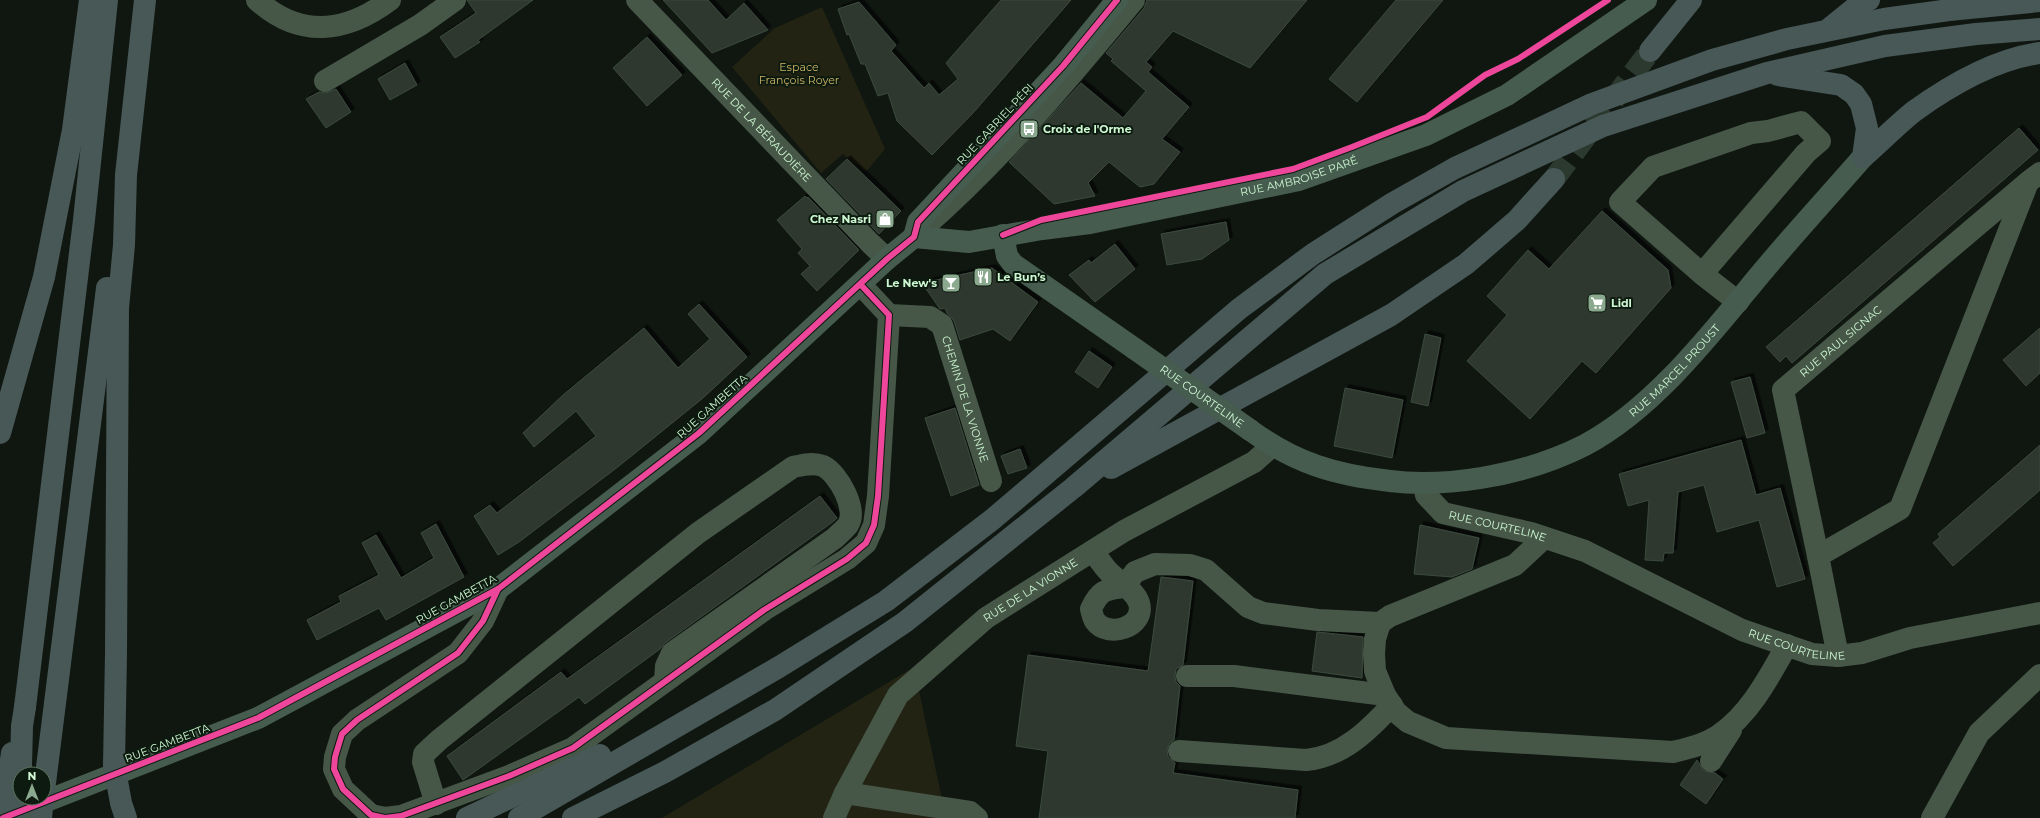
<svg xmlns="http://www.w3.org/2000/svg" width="2040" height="818" font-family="Montserrat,sans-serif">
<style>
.green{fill:#232313}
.building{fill:#2e392f;stroke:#3b4a3e;filter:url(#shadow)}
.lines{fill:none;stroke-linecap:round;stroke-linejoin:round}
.highway-tunnel{stroke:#2c392e;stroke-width:22;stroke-dasharray:22 11;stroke-linecap:butt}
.minor{stroke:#465747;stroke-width:22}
.major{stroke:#465c4e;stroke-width:22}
.highway{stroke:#475857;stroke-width:22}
.major-bridge{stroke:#465c4e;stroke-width:22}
.highway-bridge{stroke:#475857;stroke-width:22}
.cycleway-casing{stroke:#0d1a0f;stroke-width:8}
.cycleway{stroke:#ed469a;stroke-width:6}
.labels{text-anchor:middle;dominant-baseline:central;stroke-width:4;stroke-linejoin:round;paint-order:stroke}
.park-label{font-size:11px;fill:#cdb464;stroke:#0d1a0f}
.street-label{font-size:11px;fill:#cdf8d2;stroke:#0d1a0f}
.poi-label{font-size:11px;font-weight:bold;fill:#cdf8d2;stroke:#0d1a0f;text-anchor:start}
</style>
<defs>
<filter id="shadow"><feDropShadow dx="3.5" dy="-3.5" stdDeviation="0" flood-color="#0009"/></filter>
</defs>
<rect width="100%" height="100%" fill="#101711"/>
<!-- green -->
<g class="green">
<polygon points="822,7 885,149 866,172 843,154 821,173 732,67 775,28"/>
<polygon points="914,667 946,818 662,818"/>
</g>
<!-- building -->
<g class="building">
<polygon points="467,0 533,0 478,40 480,42 455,58 440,37 476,13"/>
<polygon points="663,0 708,0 726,20 744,3 768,30 712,53"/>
<polygon points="1001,0 1071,0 974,112 932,155 897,121 888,93 878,96 865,64 861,64 849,34 847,35 838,9 859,2 896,45 891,51 924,88 929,83 939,95 958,79 946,63"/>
<polygon points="1147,0 1307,0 1250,68 1173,31 1146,62 1152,67 1148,72 1189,107 1162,139 1180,152 1154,184 1140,187 1109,162 1088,183 1095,196 1054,204 1009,162 1081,83 1123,118 1146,91 1111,61 1113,59 1106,53 1144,8"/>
<polygon points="1396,0 1443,0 1357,102 1329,79"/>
<polygon points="647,37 682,75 647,106 613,68"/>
<polygon points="405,63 417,85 390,100 378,79"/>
<polygon points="336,89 351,112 326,128 306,99 319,92 326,93"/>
<polygon points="2019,128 2038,150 1792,363 1786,356 1780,362 1766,347"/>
<polygon points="847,159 901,211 879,234 826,179"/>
<polygon points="805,196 807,198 808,197 859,250 817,291 801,274 810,266 798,253 802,249 777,220"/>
<polygon points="1602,211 1668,270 1671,288 1596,373 1582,361 1530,419 1467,361 1507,315 1487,296 1528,250 1549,269"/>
<polygon points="1226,222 1229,240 1202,259 1167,265 1161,234"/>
<polygon points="1115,244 1135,269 1095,302 1069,275 1089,260 1091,263"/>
<polygon points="992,268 1038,302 1010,341 993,329 960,340 954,321 947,313 945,308 940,309 922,283"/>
<polygon points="699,304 747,357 703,398 619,466 519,542 498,555 474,516 490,505 497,513 596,436 576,411 534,447 523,433 563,395 644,328 678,368 710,339 688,314"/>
<polygon points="2040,328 2040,373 2026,386 2003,360"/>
<polygon points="1425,334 1441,338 1428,406 1411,402"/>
<polygon points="1089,351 1112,367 1098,388 1075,372"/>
<polygon points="1750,377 1765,433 1747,438 1731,382"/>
<polygon points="1345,388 1403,400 1392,458 1334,446"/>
<polygon points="955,408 979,485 951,496 925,418"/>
<polygon points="1741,440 1756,495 1780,488 1805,579 1777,587 1759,520 1717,532 1704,485 1678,492 1673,553 1664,553 1663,561 1645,560 1649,500 1628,506 1619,474"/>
<polygon points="2040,445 2040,490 1953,566 1933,543 1940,537 1938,534"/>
<polygon points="1020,449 1027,468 1008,474 1001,456"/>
<polygon points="820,496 837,518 834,521 665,643 660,649 585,704 579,697 463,780 447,756 561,672 567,679"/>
<polygon points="436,524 464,577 386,620 379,608 317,640 307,620 341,602 339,596 379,575 362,543 376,535 401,578 434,558 421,533"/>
<polygon points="1420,525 1479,538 1472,569 1452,577 1414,574"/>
<polygon points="1161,577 1193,581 1183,665 1176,669 1175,676 1176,682 1180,686 1174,740 1169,744 1167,750 1168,757 1175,763 1173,773 1298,790 1295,818 1039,818 1048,751 1016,746 1028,655 1148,671"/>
<polygon points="1317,632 1363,637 1362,678 1312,671"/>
<polygon points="1697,760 1704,771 1715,773 1723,779 1706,804 1680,785"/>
</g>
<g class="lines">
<!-- highway-tunnel -->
<polyline class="highway-tunnel" points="1554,179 1650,51"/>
<!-- minor -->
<g class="minor">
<path d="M257 0C300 39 346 33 390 0"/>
<path id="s1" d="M637 0 870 243 887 259"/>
<polyline points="325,81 420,25 455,0"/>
<path d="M922 229C1000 161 1068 80 1134 0"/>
<polyline points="1702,274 1806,153 1820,141 1801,122 1768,131 1751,133 1653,167 1620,202 1702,274 1738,302"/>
<path id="s2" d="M889 315 930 317 942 325 991 481"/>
<path id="s3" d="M1424 484 1426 495 1443 513 1531 533 1585 551 1742 630 1812 654 1838 656 1862 653 1910 638 2040 613"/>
<path d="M1544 538 1515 565 1390 616 1380 623 1375 639 1374 654 1375 671 1385 695 1396 712 1408 722 1446 738 1673 752C1689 748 1706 744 1719 735 1750 714 1769 677 1787 645"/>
<path d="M1093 551C1098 558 1103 566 1110 573 1119 582 1135 590 1139 603 1146 627 1108 639 1095 621 1093 618 1092 613 1091 609 1099 591 1105 589 1124 587L1135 572 1155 564 1190 565 1206 570 1248 607 1263 613 1318 620 1380 623"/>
<path id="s4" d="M1818 556 1783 390 2026 184"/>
<polyline points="498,589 483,621 458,653 357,720 342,734 335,757 334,769 343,789 371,815 385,818 401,816 509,776 573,748 764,610 847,559 866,543 874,525 878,496 889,315 861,285"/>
<polyline points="1838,656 1818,556 1900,509 2028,182 2040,173"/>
<polyline points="1187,676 1234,676 1385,695"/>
<path d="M1179 751 1306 760C1342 757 1369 730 1392 705"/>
<polyline points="1711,761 1731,730"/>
<polyline points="845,793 970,812 977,818"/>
<path d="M436 804 423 762 424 754 439 740 698 533 793 467C802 465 813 462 823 466 838 473 858 509 848 525 845 529 839 534 835 538L672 653 666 666 665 681"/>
<path id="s5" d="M834 818 845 793 898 695 986 618 1124 531 1254 462 1272 446"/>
<polyline points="1932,818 1979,733 2040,675"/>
</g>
<!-- major -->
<g class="major">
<polyline points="1003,235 1007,256 1013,264 1135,349"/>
<path id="s6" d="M914 237 969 242 1042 229 1090 223 1299 180 1426 135 1507 95 1646 0"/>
<path id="s7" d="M1250 430C1295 463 1335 475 1390 481 1421 485 1450 483 1481 478 1517 472 1552 462 1585 445 1653 409 1710 335 1758 277 1792 236 1828 197 1863 157"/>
<polyline points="3,818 258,718 498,589 699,433 887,259 914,237 918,222 1063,66 1117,0"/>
</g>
<!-- highway -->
<g class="highway">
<polyline points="1830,28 1861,3 1869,0"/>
<polyline points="1650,51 1691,0"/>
<polyline points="1778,75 1841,85 1854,94 1861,104 1867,128 1863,157"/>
<path d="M1863 157C1880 142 1896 126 1913 112 1949 86 1995 59 2040 53"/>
<polyline points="0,433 44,277 73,130 90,0"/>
<polyline points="1111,468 1391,315 1466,264 1517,220 1554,179"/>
<polyline points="116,653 118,308 124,245 126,175 145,0"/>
<polyline points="25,707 84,220 107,0"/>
<polyline points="44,791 107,288"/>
<polyline points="2,818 12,753"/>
<polyline points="467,818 600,755"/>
<polyline points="519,818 779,667 886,601 993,519 1239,309 1313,254 1393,203 1455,168 1592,104 1712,60 1787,39 1884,19 1949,10 2040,1"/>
<polyline points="573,818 665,772 775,710 905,622 1073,488 1325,274 1463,191 1603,126 1767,73 1885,46 1976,34 2040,29"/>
</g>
<!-- major-bridge -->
<path class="major-bridge" id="s8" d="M1135 349 1250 430"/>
<!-- highway-bridge -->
<g class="highway-bridge">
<polyline points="116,653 114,765 121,803 126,818"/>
<polyline points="14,818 21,765 22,726 25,707"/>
<polyline points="41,818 43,798"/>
</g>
<!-- cycleway casing -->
<g class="cycleway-casing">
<g id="cycleway">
<polyline points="1003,235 1041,220 1293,169 1352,147 1427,117 1485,75 1518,59 1608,0"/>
<polyline points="498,589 483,621 458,653 357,720 342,734 335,757 334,769 343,789 371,815 385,818 401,816 509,776 573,748 764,610 847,559 866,543 874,525 878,496 889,315 861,285"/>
<polyline points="3,818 258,718 498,589 699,433 887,259 914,237 918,222 1063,66 1117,0"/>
</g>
</g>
<!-- cycleway -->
<use href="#cycleway" class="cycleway"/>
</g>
<!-- icons -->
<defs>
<g id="bus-square" transform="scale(1)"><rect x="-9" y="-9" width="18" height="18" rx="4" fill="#8ba98e" stroke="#0d1a0f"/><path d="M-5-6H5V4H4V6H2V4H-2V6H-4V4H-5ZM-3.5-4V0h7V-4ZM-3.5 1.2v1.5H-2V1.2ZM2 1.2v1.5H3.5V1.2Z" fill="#fff"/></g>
<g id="shop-square" transform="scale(1)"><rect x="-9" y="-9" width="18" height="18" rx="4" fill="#8ba98e" stroke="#0d1a0f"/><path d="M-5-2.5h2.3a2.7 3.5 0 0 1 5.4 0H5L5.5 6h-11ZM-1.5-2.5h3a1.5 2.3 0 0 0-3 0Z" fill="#fff"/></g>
<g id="restaurant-square" transform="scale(1)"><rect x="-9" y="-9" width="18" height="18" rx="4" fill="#8ba98e" stroke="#0d1a0f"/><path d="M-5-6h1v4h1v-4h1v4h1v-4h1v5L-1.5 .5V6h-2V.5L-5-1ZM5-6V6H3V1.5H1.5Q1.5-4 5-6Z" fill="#fff"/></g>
<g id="bar-square" transform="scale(1)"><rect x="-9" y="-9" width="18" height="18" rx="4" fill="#8ba98e" stroke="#0d1a0f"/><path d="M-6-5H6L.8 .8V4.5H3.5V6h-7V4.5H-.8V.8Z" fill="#fff"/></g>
<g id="supermarket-square" transform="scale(1)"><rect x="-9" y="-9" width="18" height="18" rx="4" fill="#8ba98e" stroke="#0d1a0f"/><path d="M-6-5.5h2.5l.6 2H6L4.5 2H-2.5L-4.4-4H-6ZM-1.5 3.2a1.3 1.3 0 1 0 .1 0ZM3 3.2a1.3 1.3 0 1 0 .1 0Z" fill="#fff"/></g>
</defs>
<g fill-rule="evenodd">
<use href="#bus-square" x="1029" y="129"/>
<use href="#shop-square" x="885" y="219"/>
<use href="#restaurant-square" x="983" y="277"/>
<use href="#bar-square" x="951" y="283"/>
<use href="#supermarket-square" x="1597" y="303"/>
</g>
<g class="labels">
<!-- park labels -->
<g class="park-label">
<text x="799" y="67">Espace<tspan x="799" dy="13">François Royer</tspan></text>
</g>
<!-- street labels -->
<g class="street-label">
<text transform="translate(995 124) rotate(-47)">RUE GABRIEL PÉRI</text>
<text stroke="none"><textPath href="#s1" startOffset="180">RUE DE LA BÉRAUDIÈRE</textPath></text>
<text stroke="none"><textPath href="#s6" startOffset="392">RUE AMBROISE PARÉ</textPath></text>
<text stroke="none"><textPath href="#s4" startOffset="245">RUE PAUL SIGNAC</textPath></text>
<text stroke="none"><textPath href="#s7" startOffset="469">RUE MARCEL PROUST</textPath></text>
<text stroke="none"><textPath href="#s8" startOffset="82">RUE COURTELINE</textPath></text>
<text stroke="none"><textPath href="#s2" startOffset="133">CHEMIN DE LA VIONNE</textPath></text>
<text transform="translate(712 406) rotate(-42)">RUE GAMBETTA</text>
<text stroke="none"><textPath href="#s3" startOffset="92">RUE COURTELINE</textPath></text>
<text stroke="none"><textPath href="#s5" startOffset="308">RUE DE LA VIONNE</textPath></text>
<text transform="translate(456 599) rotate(-29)">RUE GAMBETTA</text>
<text stroke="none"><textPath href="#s3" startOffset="416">RUE COURTELINE</textPath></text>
<text transform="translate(167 743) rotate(-21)">RUE GAMBETTA</text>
</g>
<!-- poi labels -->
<g class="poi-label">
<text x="1043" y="129">Croix de l'Orme</text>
<text x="871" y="219" text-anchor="end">Chez Nasri</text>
<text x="997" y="277">Le Bun’s</text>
<text x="937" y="283" text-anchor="end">Le New's</text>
<text x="1611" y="303">Lidl</text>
</g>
</g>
<!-- north arrow -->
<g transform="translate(32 786)"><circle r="19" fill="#0d1a0f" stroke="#5a735d"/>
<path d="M0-3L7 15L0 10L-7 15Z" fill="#8ba98e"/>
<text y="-6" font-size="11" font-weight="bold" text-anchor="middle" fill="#cdf8d2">N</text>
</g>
</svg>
